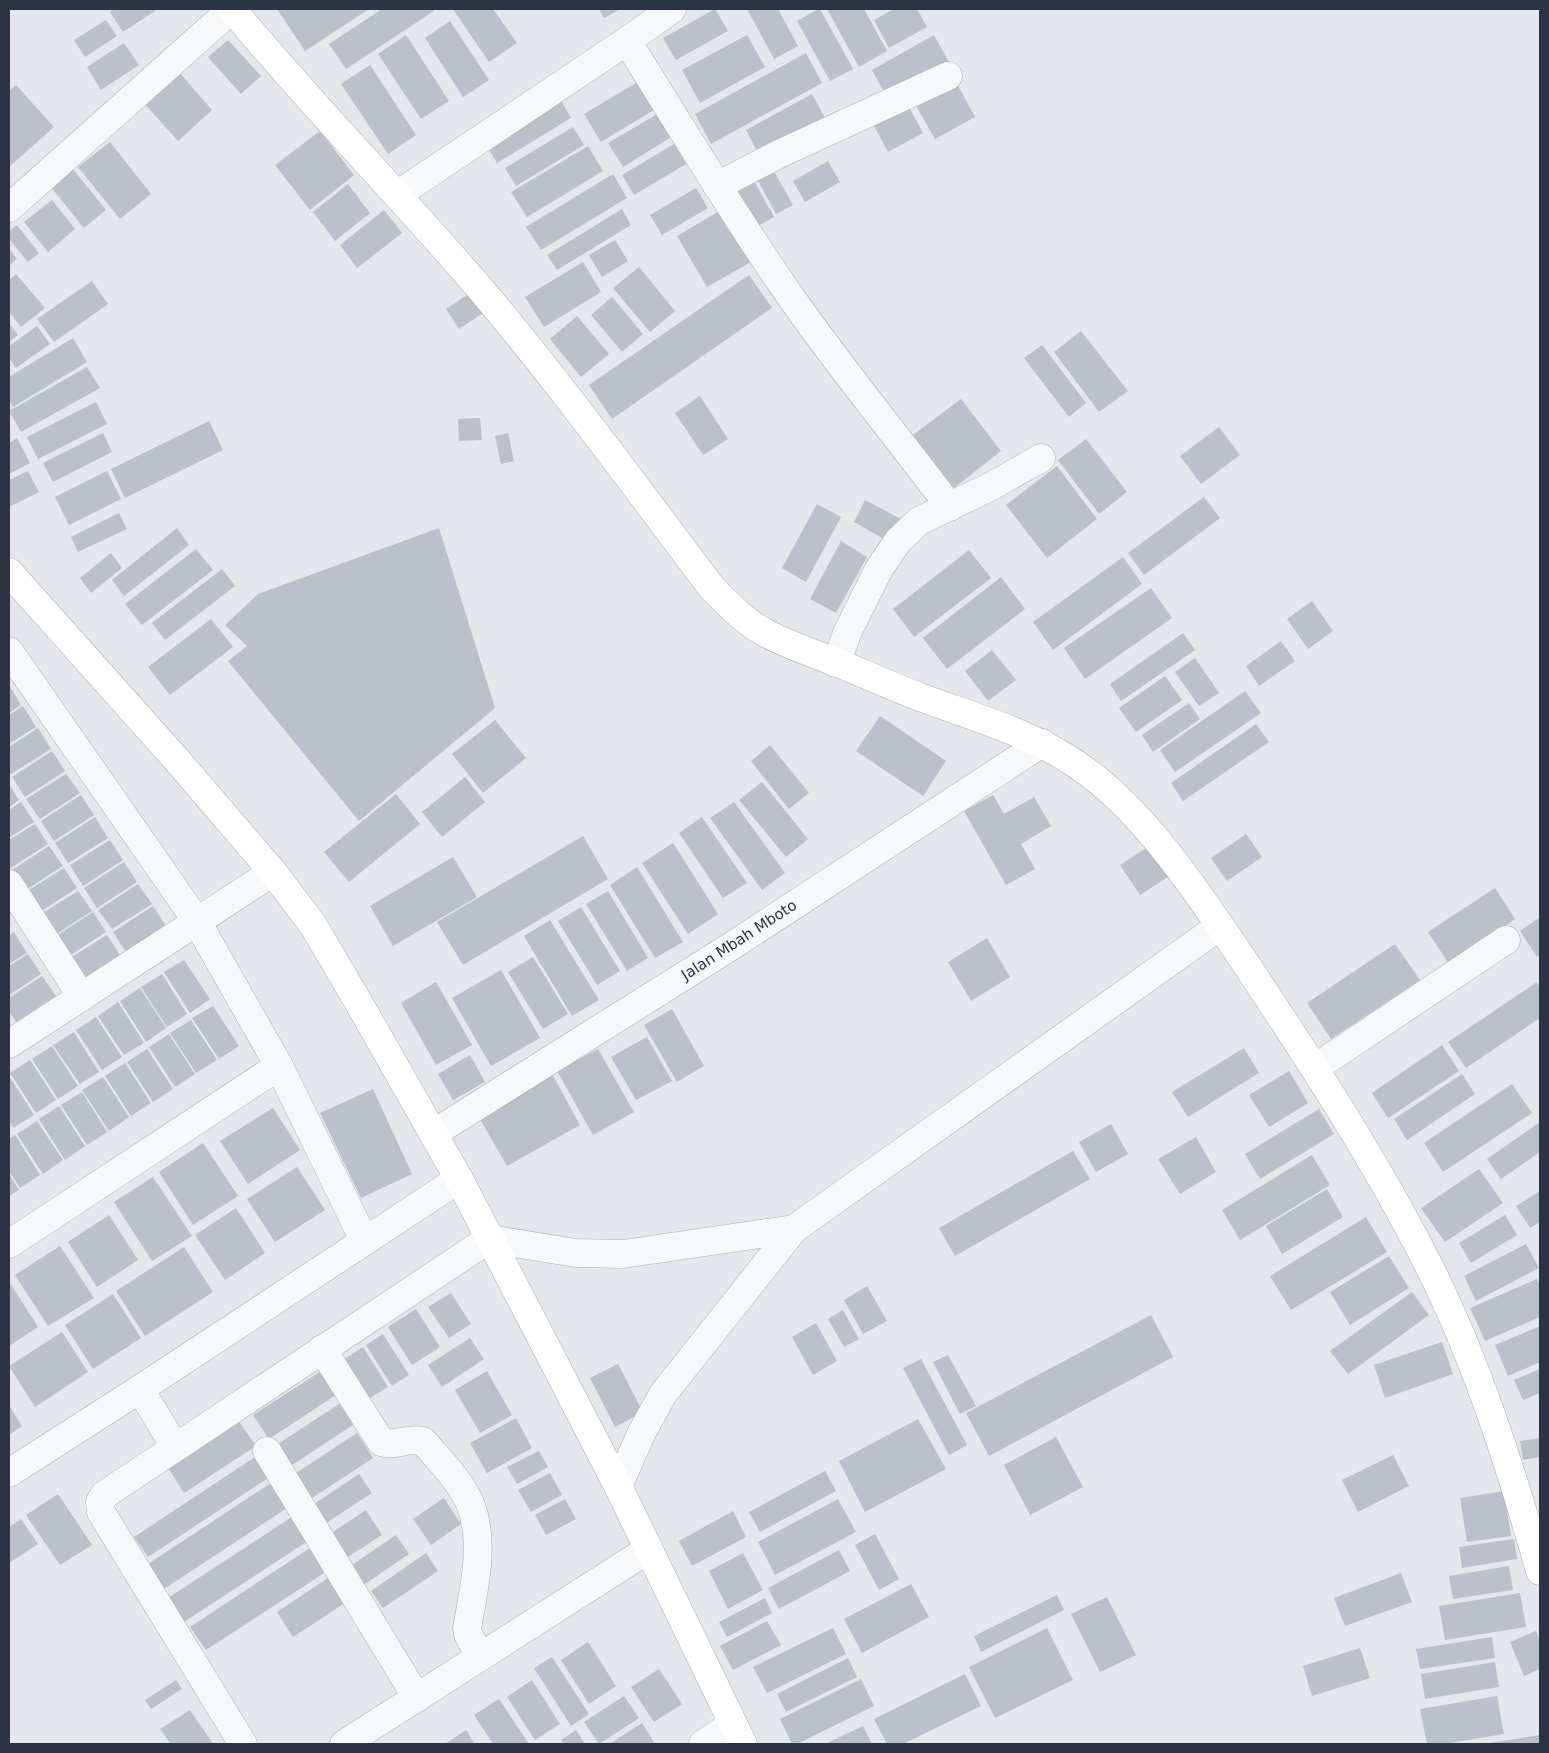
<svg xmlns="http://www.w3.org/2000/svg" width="1549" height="1753" font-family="'DejaVu Sans',sans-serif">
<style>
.building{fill:#bbc0ca}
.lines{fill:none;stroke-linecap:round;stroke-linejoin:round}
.street-casing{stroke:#a9aeb7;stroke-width:29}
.secondary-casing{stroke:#a9aeb7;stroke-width:29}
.street{stroke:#f7f8fa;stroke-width:28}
.secondary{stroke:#fff;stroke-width:28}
.labels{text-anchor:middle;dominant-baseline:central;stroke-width:4;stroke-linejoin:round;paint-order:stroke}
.street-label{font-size:15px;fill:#2b3445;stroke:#f4f6f9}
</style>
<rect width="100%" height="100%" fill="#e4e7ec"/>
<!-- building -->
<g class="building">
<polygon points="114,9 158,9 123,32 110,12"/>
<polygon points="277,9 369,9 305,51"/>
<polygon points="382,9 433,9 434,11 346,69 329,44"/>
<polygon points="453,9 493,9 517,43 489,62"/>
<polygon points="599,9 620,9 604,18"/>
<polygon points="715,9 728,31 676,60 663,38"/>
<polygon points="747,9 778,9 798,46 774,59"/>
<polygon points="818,9 820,9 853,69 830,81 797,21"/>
<polygon points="827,9 864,9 887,51 859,67"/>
<polygon points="894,9 917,9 927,27 889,48 874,20"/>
<polygon points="106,20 117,36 85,57 74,40"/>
<polygon points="450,21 489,80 463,97 425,38"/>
<polygon points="406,35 449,101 421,119 378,54"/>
<polygon points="747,35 765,67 700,103 682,70"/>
<polygon points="934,35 950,64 888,99 872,70"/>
<polygon points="228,40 261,76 241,94 208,57"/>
<polygon points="124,43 139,65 101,90 87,67"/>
<polygon points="806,53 822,83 711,144 695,114"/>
<polygon points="370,65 416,135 388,154 341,84"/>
<polygon points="179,72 212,110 178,141 144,103"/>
<polygon points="641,80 657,108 601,142 584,114"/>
<polygon points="955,80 975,117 935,139 914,102"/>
<polygon points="16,85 54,127 9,167 9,91"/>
<polygon points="812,94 826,120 760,157 746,130"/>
<polygon points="559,97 571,118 497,163 485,143"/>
<polygon points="908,105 923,133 888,152 873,124"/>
<polygon points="659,113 673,136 623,167 608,143"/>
<polygon points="573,127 584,145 516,186 505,168"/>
<polygon points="320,131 354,175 310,210 275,165"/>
<polygon points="110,142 151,194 120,219 78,167"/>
<polygon points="674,144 686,164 634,195 622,175"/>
<polygon points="588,146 603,171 527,217 511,192"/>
<polygon points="828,161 840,182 805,202 793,181"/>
<polygon points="72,168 106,210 84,228 50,186"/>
<polygon points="772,168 793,205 776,214 756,177"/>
<polygon points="613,174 627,198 541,250 526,227"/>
<polygon points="753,179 774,217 751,230 730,192"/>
<polygon points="348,184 370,213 335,241 313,212"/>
<polygon points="696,188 708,208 662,235 650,215"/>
<polygon points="52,200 75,229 48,252 24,222"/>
<polygon points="622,209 631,225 557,270 547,255"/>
<polygon points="384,210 402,233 357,268 340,245"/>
<polygon points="721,210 751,262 707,287 677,236"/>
<polygon points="17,225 39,253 28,262 9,239 9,231"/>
<polygon points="615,240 628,261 602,277 589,255"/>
<polygon points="9,248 17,259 9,266"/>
<polygon points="583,262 601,292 544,327 525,297"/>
<polygon points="639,267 675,311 650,332 613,288"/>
<polygon points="16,274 45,308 21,327 9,312 9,280"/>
<polygon points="749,275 772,308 612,419 589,385"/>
<polygon points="92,281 108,304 54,342 37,319"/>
<polygon points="470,293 483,313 459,329 446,309"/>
<polygon points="612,297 643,334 622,352 591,315"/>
<polygon points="577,316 609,354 581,377 550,339"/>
<polygon points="9,323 18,335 9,342"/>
<polygon points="37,326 50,344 16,368 9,358 9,346"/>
<polygon points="1081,331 1128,391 1099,412 1054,352"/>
<polygon points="73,338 87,362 13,407 9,399 9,377"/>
<polygon points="1042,345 1086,403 1069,417 1024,358"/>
<polygon points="87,367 100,388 21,432 9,411"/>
<polygon points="700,396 728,439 703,455 675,413"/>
<polygon points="961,399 1001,451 954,488 913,435"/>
<polygon points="96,402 107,424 38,459 27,437"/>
<polygon points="480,418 482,440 459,441 458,419"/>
<polygon points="209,421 223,450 125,498 111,469"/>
<polygon points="1219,427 1240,455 1201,484 1180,456"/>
<polygon points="103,433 112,452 53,482 43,463"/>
<polygon points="508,433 514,461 501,464 495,436"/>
<polygon points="17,438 30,463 9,474 9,443"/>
<polygon points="1086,439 1127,492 1099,514 1058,460"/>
<polygon points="1057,466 1097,519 1047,558 1006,505"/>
<polygon points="28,471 39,492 9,507 9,480"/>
<polygon points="107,471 121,499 69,525 55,497"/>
<polygon points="1204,497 1220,518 1144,575 1128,553"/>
<polygon points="865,500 901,519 889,542 854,522"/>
<polygon points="817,504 841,517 806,582 782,568"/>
<polygon points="119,513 127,529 78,552 71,537"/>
<polygon points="177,528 189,545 124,596 112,580"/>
<polygon points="439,528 495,708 359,821 228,661 247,646 225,625 258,594"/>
<polygon points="841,541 867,557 836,613 810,599"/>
<polygon points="196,549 213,570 142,625 125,604"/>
<polygon points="969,550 991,578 914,637 893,609"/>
<polygon points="111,553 122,568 91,593 80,578"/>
<polygon points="1123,557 1142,584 1053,650 1033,622"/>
<polygon points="222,569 235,586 165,640 152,623"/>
<polygon points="1001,577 1025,609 947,669 923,638"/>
<polygon points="1151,588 1172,618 1085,679 1064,648"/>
<polygon points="1312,601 1333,631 1308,649 1287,619"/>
<polygon points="211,619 233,647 170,695 148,667"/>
<polygon points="1183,633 1195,650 1121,701 1110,684"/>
<polygon points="1281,641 1295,661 1259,686 1246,666"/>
<polygon points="992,650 1016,680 988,701 965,671"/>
<polygon points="1195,658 1219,693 1199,706 1175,672"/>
<polygon points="1165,676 1182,700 1136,732 1119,708"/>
<polygon points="9,685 21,705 9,713"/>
<polygon points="1245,691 1261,713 1175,772 1160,750"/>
<polygon points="1189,703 1200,719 1153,752 1142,735"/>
<polygon points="23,706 36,727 9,744 9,715"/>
<polygon points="880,716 946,761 923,796 856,751"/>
<polygon points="495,720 526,758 483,793 452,754"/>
<polygon points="1256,724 1269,742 1183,801 1171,783"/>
<polygon points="38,728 51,749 11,774 9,772 9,747"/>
<polygon points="770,745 809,793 789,809 751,761"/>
<polygon points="52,751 65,771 25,797 12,777"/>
<polygon points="66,774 80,793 40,819 26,799"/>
<polygon points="465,777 485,802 442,837 422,812"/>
<polygon points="762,782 808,839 786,857 739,800"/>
<polygon points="9,784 19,800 9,807"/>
<polygon points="396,794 420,824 349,882 324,852"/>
<polygon points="81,795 94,815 54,841 41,821"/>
<polygon points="993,795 1004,814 1034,797 1051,826 1021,844 1035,869 1006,885 964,811"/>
<polygon points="21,802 34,822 9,838 9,810"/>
<polygon points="734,802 785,873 762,890 710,818"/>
<polygon points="95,817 108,838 68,863 55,843"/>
<polygon points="702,817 747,883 723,898 679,833"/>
<polygon points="35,824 48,844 9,869 9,840"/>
<polygon points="1246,834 1262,857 1227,881 1211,858"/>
<polygon points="583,836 608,879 463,965 437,922"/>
<polygon points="110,840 123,860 83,886 70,865"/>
<polygon points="673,843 718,914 688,934 642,863"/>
<polygon points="49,846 63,866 23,892 9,872"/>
<polygon points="1148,847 1168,877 1140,895 1120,865"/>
<polygon points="453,857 477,897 393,946 370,906"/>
<polygon points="124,862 137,882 97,908 84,888"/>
<polygon points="637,867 683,942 655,958 610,885"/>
<polygon points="64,868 77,888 37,914 24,893"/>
<polygon points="138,884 152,904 112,929 98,910"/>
<polygon points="1495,888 1515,919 1449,964 1428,932"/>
<polygon points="78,891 92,911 52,937 38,916"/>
<polygon points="608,891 648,958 627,971 586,904"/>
<polygon points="153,906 166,926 126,952 113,932"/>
<polygon points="581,907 620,971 597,985 558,921"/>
<polygon points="93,912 106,932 66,958 53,938"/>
<polygon points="1540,917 1540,955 1537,957 1520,931"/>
<polygon points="550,920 599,1000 572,1016 524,936"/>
<polygon points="14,932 27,953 9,964 9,936"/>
<polygon points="107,935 120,955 80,981 67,960"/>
<polygon points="987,938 1010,977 971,1001 948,962"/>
<polygon points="1395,944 1420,980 1331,1039 1307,1003"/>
<polygon points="28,954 41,974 9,995 9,966"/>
<polygon points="533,957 568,1014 543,1029 508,972"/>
<polygon points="184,960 210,999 190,1013 164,972"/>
<polygon points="501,970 540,1038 491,1066 452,998"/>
<polygon points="162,974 187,1014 167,1027 141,987"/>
<polygon points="42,976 56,996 16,1022 9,1011 9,998"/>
<polygon points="436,982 472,1045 436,1065 401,1003"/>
<polygon points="1537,982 1540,988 1540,1018 1466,1068 1448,1042"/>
<polygon points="140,988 166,1028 146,1042 120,1001"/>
<polygon points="118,1002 144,1043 124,1055 98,1016"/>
<polygon points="213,1006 239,1046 219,1059 192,1018"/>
<polygon points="672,1009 704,1066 677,1082 644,1025"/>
<polygon points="96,1017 122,1057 102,1070 76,1030"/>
<polygon points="191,1020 217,1060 196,1073 170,1033"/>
<polygon points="74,1032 99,1072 80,1084 53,1045"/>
<polygon points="169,1034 195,1074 175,1087 149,1047"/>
<polygon points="647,1037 672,1081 636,1100 611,1057"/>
<polygon points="1442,1045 1459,1071 1388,1118 1372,1093"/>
<polygon points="52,1046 78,1086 58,1099 32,1059"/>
<polygon points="1244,1048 1259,1073 1188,1117 1172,1092"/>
<polygon points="147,1049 173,1089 153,1102 127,1062"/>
<polygon points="598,1049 634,1112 593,1135 557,1071"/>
<polygon points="470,1055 485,1082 453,1100 438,1074"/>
<polygon points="30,1060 56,1100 36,1113 10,1073"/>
<polygon points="125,1063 151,1103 131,1116 105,1076"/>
<polygon points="1289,1071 1308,1103 1269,1127 1249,1095"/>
<polygon points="551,1072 580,1125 507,1166 477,1114"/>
<polygon points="1462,1074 1475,1094 1407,1140 1394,1119"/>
<polygon points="9,1076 34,1115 13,1128 9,1121"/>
<polygon points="103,1077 129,1117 109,1131 82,1090"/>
<polygon points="1512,1084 1532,1113 1443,1172 1424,1143"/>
<polygon points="373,1089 412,1174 361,1198 320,1113"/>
<polygon points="82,1092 107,1132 87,1145 61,1105"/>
<polygon points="59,1106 85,1146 65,1160 39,1119"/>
<polygon points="273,1108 300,1150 248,1184 220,1141"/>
<polygon points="1319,1109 1334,1134 1260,1179 1245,1154"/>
<polygon points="37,1121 63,1160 43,1174 17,1134"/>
<polygon points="1540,1122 1540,1152 1501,1179 1487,1159"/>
<polygon points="1111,1124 1128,1154 1096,1172 1079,1142"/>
<polygon points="15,1135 40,1175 20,1188 9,1171 9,1139"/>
<polygon points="1196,1137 1216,1172 1180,1194 1158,1159"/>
<polygon points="203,1143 238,1196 193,1225 159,1172"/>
<polygon points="1073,1151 1090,1179 955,1256 939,1228"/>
<polygon points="1312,1155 1330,1185 1240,1240 1222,1210"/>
<polygon points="297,1167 325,1210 275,1242 247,1199"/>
<polygon points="1479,1169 1503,1203 1445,1242 1421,1208"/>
<polygon points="9,1174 19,1190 9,1196"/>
<polygon points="153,1177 192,1236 152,1261 114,1202"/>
<polygon points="1327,1189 1343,1217 1282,1254 1266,1226"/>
<polygon points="1540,1191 1540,1222 1530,1228 1516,1206"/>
<polygon points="236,1208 265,1253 225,1280 195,1235"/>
<polygon points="109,1215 138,1260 97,1287 68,1242"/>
<polygon points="1505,1215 1517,1235 1471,1263 1459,1243"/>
<polygon points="1366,1217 1387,1252 1291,1310 1270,1276"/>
<polygon points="1526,1244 1539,1268 1476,1301 1464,1276"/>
<polygon points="60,1246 94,1298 48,1326 15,1275"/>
<polygon points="184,1247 213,1292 145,1336 116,1291"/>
<polygon points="1389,1256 1409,1288 1350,1325 1330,1292"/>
<polygon points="1537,1279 1540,1287 1540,1317 1485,1341 1470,1308"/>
<polygon points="9,1283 10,1283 38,1327 9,1346"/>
<polygon points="867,1286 887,1321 863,1334 844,1300"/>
<polygon points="1412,1292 1429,1315 1348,1374 1330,1351"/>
<polygon points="451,1293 471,1324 449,1338 428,1307"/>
<polygon points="113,1294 141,1338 93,1369 65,1325"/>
<polygon points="416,1309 440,1347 412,1365 388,1327"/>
<polygon points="843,1310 859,1339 844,1347 828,1319"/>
<polygon points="1151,1315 1173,1357 989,1456 966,1413"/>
<polygon points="816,1323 837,1361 813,1375 792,1337"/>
<polygon points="1540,1326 1540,1362 1508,1376 1495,1345"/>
<polygon points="62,1332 88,1372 35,1407 9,1366"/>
<polygon points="383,1334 409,1375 392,1386 366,1345"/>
<polygon points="470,1338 484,1359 442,1387 428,1365"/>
<polygon points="1442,1342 1453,1374 1385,1398 1374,1365"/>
<polygon points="363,1347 388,1387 365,1401 340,1362"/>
<polygon points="948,1355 976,1406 960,1414 933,1362"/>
<polygon points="921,1359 967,1445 949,1455 903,1368"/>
<polygon points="618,1364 643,1412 615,1427 590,1378"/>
<polygon points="326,1368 342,1391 269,1439 253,1415"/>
<polygon points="1540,1369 1540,1393 1523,1400 1514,1380"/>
<polygon points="487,1371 512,1415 480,1433 455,1390"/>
<polygon points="345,1400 359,1421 286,1469 272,1448"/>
<polygon points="9,1405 22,1426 9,1435"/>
<polygon points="516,1418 532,1448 487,1473 470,1443"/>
<polygon points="918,1419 946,1469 865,1512 839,1461"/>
<polygon points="238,1420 256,1446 184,1493 167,1466"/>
<polygon points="357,1433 373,1458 303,1504 287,1479"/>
<polygon points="1056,1437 1083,1487 1030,1515 1004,1465"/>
<polygon points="1540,1438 1540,1457 1523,1460 1520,1441"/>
<polygon points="539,1451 548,1467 517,1484 507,1467"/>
<polygon points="1393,1455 1409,1486 1358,1512 1342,1480"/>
<polygon points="255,1457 268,1478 148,1557 134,1537"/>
<polygon points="825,1471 836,1491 760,1532 749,1512"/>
<polygon points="550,1473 562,1495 531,1512 518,1490"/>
<polygon points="359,1474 372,1493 320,1527 308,1508"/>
<polygon points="277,1479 293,1504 164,1589 148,1564"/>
<polygon points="1504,1491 1511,1536 1467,1542 1460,1498"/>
<polygon points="58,1494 92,1545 60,1565 26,1515"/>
<polygon points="444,1498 461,1524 431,1545 413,1519"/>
<polygon points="565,1499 576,1519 546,1535 535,1515"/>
<polygon points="838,1499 856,1532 775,1575 758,1542"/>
<polygon points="366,1510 382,1535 343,1560 327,1536"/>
<polygon points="733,1511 746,1537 692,1566 679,1541"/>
<polygon points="295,1515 311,1539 184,1622 168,1598"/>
<polygon points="21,1519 38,1544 9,1563 9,1527"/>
<polygon points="875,1534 899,1579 879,1590 855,1545"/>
<polygon points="396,1535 409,1554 362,1586 349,1567"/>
<polygon points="1514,1539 1517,1559 1462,1568 1459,1547"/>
<polygon points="316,1544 332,1568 206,1650 190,1627"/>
<polygon points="839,1550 850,1571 779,1609 768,1588"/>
<polygon points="426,1553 438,1571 383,1608 371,1591"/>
<polygon points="743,1553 763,1590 728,1609 709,1571"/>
<polygon points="1509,1566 1513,1590 1453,1599 1449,1576"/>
<polygon points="1401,1573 1412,1602 1345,1626 1334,1598"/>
<polygon points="334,1574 351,1599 293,1637 277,1612"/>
<polygon points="911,1584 929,1617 862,1653 844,1619"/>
<polygon points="1520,1593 1526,1627 1445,1640 1439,1606"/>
<polygon points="1057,1595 1064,1610 981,1652 974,1636"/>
<polygon points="1107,1597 1136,1655 1100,1672 1071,1614"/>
<polygon points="765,1598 772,1613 727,1637 719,1622"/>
<polygon points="767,1621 781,1645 733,1670 720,1646"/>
<polygon points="833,1628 846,1654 767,1693 753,1667"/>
<polygon points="1047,1628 1073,1680 995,1718 969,1667"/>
<polygon points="1536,1631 1540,1641 1540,1669 1524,1676 1510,1642"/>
<polygon points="1492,1637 1495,1658 1420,1669 1416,1649"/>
<polygon points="588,1642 616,1686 589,1704 561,1660"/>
<polygon points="1360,1648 1370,1678 1312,1696 1303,1666"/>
<polygon points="552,1657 589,1714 571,1726 534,1668"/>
<polygon points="848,1658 857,1677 786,1712 777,1694"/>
<polygon points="1495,1662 1499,1687 1425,1699 1421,1674"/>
<polygon points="659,1669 682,1704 654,1722 631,1687"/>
<polygon points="965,1674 981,1706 903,1744 887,1744 874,1719"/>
<polygon points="861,1679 874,1706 797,1744 792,1744 780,1719"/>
<polygon points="176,1680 182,1689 151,1709 145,1700"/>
<polygon points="532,1680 560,1724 535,1740 507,1697"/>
<polygon points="624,1696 639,1718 599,1744 584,1722"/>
<polygon points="1497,1696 1504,1734 1444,1744 1427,1744 1420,1709"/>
<polygon points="499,1699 529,1744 493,1744 474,1715"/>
<polygon points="190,1710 213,1744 171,1744 160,1729"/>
<polygon points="642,1723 655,1744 609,1744"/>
<polygon points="863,1726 872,1744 825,1744"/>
<polygon points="466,1730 475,1744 445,1744"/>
<polygon points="576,1730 585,1744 564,1744 561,1740"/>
<polygon points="1540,1735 1540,1744 1489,1744 1489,1743"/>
</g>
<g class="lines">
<!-- street casing -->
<g class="street-casing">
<g id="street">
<path d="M627 41C677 121 726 202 779 280 832 358 893 431 950 507"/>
<polyline points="717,186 779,154 948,76"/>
<polyline points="397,195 627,41 672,9"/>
<polyline points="9,208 232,9"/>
<polyline points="9,651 196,920 279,1066 364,1240"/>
<polyline points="836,663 848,631 879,569 898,541 919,521 990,487 1041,458"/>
<polyline points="9,884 82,997"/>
<polyline points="9,1044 273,872"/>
<polyline points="1315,1068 1506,940"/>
<polyline points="434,1133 730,947 1042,743"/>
<polyline points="9,1244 279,1066"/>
<path d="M322 1349 381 1442C394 1447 409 1437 423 1441 440 1461 461 1481 471 1506 485 1543 474 1590 467 1628L468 1634 480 1657"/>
<polyline points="140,1389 175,1447"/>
<polyline points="267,1451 417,1698"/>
<polyline points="9,1473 140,1389 459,1179"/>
<polyline points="618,1486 642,1432 663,1394 794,1229 1220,926"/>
<polyline points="243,1744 101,1512 100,1502 104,1495 489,1239 576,1253 623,1254 794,1229"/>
<polyline points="344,1744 649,1549"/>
<polyline points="703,1744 733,1724"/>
</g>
</g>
<!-- secondary casing -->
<g class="secondary-casing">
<g id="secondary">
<path d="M232 9C312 106 401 196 483 292 563 387 637 489 712 588 728 604 744 621 764 632 785 644 810 652 833 661 862 673 891 686 920 697 973 717 1029 732 1076 764 1146 811 1199 895 1246 964 1311 1062 1376 1161 1429 1266 1477 1362 1511 1468 1540 1571"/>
<polyline points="9,572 176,759 273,872 313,925 360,1005 459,1179 618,1486 743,1744"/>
</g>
</g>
<!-- street -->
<use href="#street" class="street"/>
<!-- secondary -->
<use href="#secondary" class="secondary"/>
</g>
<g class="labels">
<!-- street labels -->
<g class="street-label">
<text transform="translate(739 940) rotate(-33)">Jalan Mbah Mboto</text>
</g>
</g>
<!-- border -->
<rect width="1549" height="1753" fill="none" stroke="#2b3445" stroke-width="20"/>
</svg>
